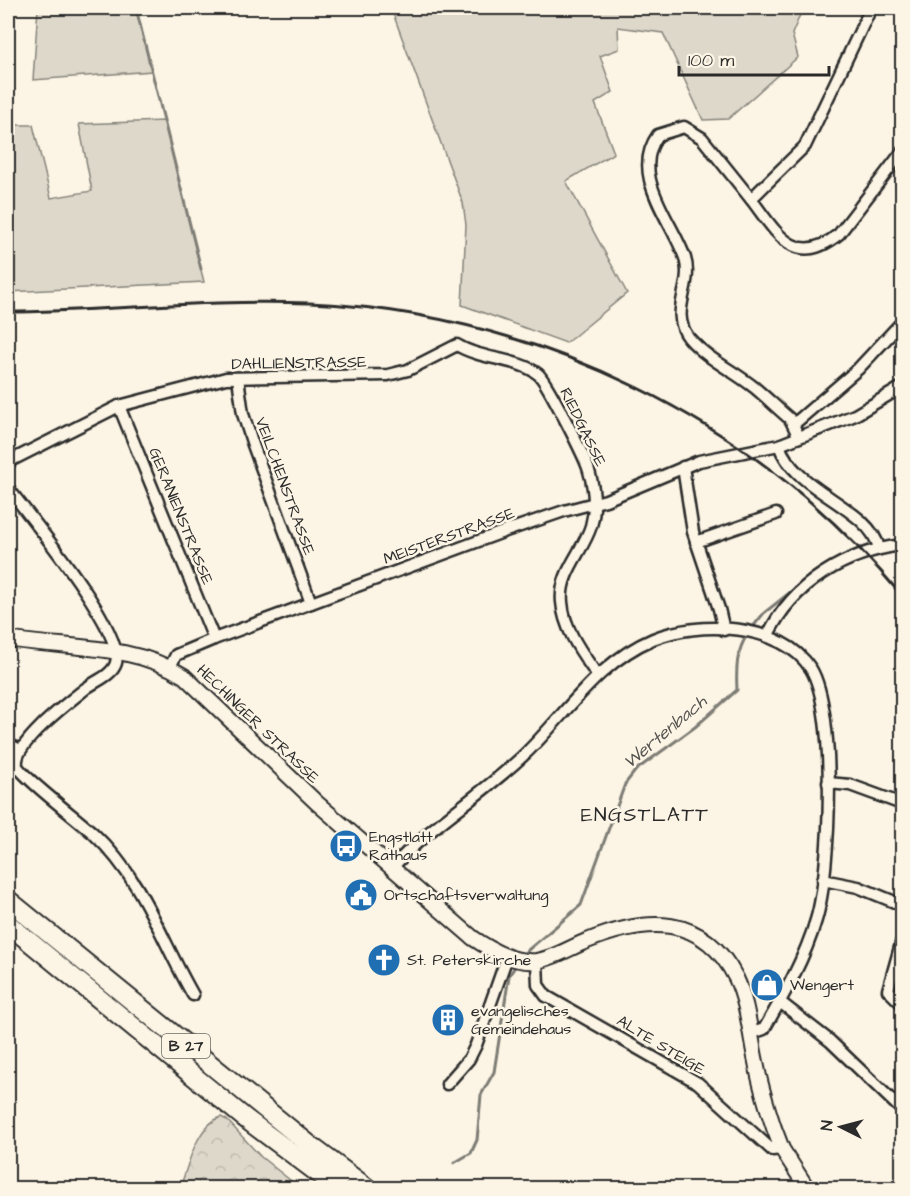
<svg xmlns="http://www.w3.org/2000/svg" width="910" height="1196" font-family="'Architects Daughter',sans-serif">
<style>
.grass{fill:#ded8ca;stroke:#84827a;stroke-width:1.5}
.forest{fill:url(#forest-crowns);stroke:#84827a;stroke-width:1.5}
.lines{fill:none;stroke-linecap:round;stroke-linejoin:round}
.stream{stroke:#7d7b74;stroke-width:3}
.minor-casing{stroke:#2b2b2b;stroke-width:15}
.tertiary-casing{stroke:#2b2b2b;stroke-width:18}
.trunk-casing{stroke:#2b2b2b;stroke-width:22}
.minor{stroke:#fcf5e5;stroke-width:10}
.tertiary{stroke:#fcf5e5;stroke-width:14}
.trunk{stroke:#fcf5e5;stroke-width:18}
.rail{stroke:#2b2b2b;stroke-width:3}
.labels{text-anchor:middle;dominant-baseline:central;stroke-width:5;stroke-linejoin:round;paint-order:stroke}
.shield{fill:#fcf5e5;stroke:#6a6863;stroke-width:1.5}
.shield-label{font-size:15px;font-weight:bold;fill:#2b2b2b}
.street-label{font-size:16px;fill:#2b2b2b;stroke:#fcf5e5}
.poi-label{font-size:16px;fill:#2b2b2b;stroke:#fcf5e5;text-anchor:start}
.water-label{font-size:18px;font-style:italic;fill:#545350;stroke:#fcf5e5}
.quarter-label{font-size:20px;letter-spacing:1.5px;fill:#2b2b2b;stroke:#fcf5e5}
</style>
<defs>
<pattern id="forest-crowns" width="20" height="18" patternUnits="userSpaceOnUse" patternTransform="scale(1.5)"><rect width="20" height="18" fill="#ded8ca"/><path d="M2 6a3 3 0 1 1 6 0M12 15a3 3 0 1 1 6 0" fill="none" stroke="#bfbaae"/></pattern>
</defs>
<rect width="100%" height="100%" fill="#fcf5e5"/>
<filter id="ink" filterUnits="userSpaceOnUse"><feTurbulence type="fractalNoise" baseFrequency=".0167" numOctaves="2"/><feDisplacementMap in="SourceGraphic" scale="12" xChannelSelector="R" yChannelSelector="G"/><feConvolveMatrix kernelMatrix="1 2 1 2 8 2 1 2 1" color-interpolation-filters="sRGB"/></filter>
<g filter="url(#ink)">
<!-- grass -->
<g class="grass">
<polygon points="38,8 136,8 152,71 33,80"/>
<polygon points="391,8 416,8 418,14 433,8 803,8 792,34 798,57 728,119 703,120 663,33 618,27 619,49 600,56 613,92 595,103 614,153 566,181 627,293 566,343 462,305 466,225 463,203"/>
<polygon points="164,121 204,282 8,292 8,125 33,125 51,198 92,191 79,124"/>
</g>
<!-- forest -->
<path class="forest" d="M221 1117 227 1120 261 1157 300 1188H180C188 1166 196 1126 221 1117Z"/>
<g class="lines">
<!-- stream -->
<g class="stream">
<polyline points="136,8 201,269"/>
<polyline points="752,628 764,613 812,575"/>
<path d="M521 956 581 905 625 784 636 770 695 727 737 690C736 670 736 650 748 634"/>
<polyline points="454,1163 471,1153 477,1140 481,1095 494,1072 509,976 516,965"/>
</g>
<!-- minor casing -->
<g class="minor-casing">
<g id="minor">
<path d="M751 199C776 232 795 270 839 234L902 152"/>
<polyline points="238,378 243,414 253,445 311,603"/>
<polyline points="119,406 214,639"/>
<polyline points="794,424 858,369 902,322"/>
<path d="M799 437 790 419C778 409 767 398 755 388 734 371 707 359 689 338 668 312 694 286 685 258 672 220 629 175 658 135L684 127 702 138 751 199 805 146 871 8"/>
<path d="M779 445C795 492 869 507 879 548"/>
<path d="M8 462 119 406 226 378 388 375 408 370 457 345C481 360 518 358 538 374 546 380 586 459 589 471 594 488 596 509 591 526 583 552 559 573 562 602 564 630 582 653 597 675"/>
<polyline points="683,467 693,532 719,609 724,630"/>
<path d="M8 488C30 517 125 631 116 663 112 676 95 681 85 689 70 701 13 744 17 765 19 774 81 822 94 834 144 881 160 938 193 995"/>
<polyline points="696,542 776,514"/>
<path d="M768 635C793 583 846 552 902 545"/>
<polyline points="170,667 176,655 214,639 503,532 564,511 606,500 699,461 779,445 855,415 902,387"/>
<polyline points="8,744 20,750"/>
<polyline points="828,783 850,785 902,804"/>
<path d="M392 868C431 824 484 794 526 753 567 713 598 662 653 639 699 620 782 623 811 669 837 712 831 871 816 920 805 958 784 995 764 1029L750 1034"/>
<polyline points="823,880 858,887 902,905"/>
<polyline points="902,940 888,990 902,1004"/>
<polyline points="537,961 538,985 546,996 698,1083 772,1150 782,1149"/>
<polyline points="780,1002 830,1041 902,1110"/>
<polyline points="447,1084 469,1059 476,1045 507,957"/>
</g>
</g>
<!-- tertiary casing -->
<g class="tertiary-casing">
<path id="tertiary" d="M8 639C67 649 131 643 184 676L317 803 473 938C491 950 513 963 536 961 553 959 571 947 587 941 646 917 703 913 736 978 748 1003 750 1035 756 1062 760 1085 767 1107 774 1128L782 1149 807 1188"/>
</g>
<!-- trunk casing -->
<g class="trunk-casing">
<g id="trunk">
<polyline points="8,900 312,1147 367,1188"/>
<polyline points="8,924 246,1119 338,1188"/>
</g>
</g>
<!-- minor -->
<use href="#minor" class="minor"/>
<!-- tertiary -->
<use href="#tertiary" class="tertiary"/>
<!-- trunk -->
<use href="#trunk" class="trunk"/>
<!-- rail -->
<path class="rail" d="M8 312C108 311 208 299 309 303 536 313 757 420 902 596"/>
</g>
</g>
<!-- icons -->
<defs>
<g id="bus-disc" transform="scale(1.725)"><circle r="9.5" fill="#1f6fb2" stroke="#fcf5e5"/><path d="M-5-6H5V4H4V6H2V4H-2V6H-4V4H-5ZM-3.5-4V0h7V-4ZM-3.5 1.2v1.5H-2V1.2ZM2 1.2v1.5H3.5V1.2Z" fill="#fff"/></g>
<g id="civic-disc" transform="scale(1.725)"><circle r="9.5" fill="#1f6fb2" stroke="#fcf5e5"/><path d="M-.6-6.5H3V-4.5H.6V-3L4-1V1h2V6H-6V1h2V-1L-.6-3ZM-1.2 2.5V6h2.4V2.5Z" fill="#fff"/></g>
<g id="church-disc" transform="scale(1.725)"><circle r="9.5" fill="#1f6fb2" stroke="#fcf5e5"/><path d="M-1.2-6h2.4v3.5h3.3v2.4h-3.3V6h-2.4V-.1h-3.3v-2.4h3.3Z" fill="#fff"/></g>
<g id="shop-disc" transform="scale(1.725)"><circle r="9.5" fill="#1f6fb2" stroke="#fcf5e5"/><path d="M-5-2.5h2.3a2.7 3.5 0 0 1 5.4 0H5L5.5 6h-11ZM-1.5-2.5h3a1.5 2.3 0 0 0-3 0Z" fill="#fff"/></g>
<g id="building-disc" transform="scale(1.725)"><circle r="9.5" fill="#1f6fb2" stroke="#fcf5e5"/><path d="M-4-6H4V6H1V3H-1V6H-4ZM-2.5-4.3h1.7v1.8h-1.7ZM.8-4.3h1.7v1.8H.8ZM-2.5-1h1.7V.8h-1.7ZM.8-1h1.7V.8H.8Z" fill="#fff"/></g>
</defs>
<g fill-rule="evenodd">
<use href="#bus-disc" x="346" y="846"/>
<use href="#civic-disc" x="361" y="895"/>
<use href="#church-disc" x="384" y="960"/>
<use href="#shop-disc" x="767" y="985"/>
<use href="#building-disc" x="448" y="1020"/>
</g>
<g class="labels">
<!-- shield labels -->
<rect class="shield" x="162" y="1034" width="48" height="24" rx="4.5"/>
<g class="shield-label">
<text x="186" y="1046">B 27</text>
</g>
<!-- street labels -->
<g class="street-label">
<text transform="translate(299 363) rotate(-1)">DAHLIENSTRASSE</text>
<text transform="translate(583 427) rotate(64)">RIEDGASSE</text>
<text transform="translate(285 486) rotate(70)">VEILCHENSTRASSE</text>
<text transform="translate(181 516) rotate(68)">GERANIENSTRASSE</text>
<text transform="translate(449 536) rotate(-20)">MEISTERSTRASSE</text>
<text transform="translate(258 724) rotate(44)">HECHINGER STRASSE</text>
<text transform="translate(661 1045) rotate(31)">ALTE STEIGE</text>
</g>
<!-- poi labels -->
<g class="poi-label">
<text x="369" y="837">Engstlatt<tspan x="369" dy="18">Rathaus</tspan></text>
<text x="384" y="895">Ortschaftsverwaltung</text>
<text x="407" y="960">St. Peterskirche</text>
<text x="790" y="985">Wengert</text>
<text x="471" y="1011">evangelisches<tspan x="471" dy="18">Gemeindehaus</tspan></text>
</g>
<!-- water labels -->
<g class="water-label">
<text transform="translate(665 732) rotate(-40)">Wertenbach</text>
</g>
<!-- quarter labels -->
<g class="quarter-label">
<text x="645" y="815">ENGSTLATT</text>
</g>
</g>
<!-- margin -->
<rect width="910" height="1196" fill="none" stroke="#fcf5e5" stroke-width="30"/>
<rect x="15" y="15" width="880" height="1166" fill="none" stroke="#2b2b2b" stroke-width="2" filter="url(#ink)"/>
<!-- north arrow -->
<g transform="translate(841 1127) rotate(276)" stroke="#fcf5e5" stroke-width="4.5" paint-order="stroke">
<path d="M0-4.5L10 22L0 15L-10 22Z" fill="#2b2b2b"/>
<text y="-9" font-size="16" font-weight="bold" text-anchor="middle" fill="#2b2b2b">N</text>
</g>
<!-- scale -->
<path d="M679 66v9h150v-9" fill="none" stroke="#2b2b2b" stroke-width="3"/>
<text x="688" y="66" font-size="18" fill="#2b2b2b" stroke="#fcf5e5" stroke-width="4.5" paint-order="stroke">100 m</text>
</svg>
